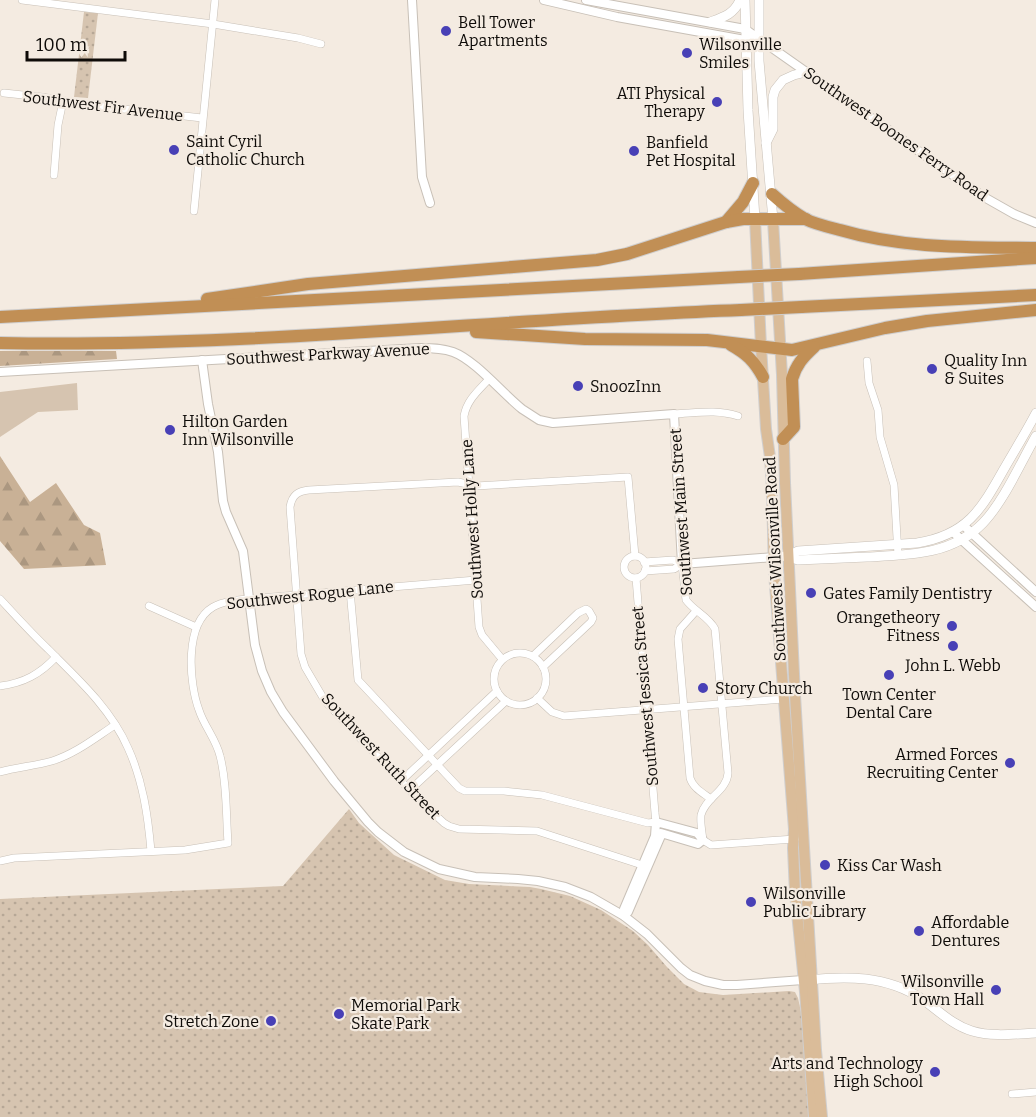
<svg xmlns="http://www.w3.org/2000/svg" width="1036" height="1117" font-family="Bitter,serif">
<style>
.grass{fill:#d6c4b0}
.forest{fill:url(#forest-firs)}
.park{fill:url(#park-dots)}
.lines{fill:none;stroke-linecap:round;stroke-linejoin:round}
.minor-casing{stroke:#c8c0b7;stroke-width:8}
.tertiary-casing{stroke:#c8c0b7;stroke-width:10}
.secondary-casing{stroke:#c8c0b7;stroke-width:10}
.primary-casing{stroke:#cfcece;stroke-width:12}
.motorway-casing{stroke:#cfcece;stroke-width:14}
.minor{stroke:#fff;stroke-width:7}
.tertiary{stroke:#fff;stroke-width:8}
.secondary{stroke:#fff;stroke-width:9}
.primary{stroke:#dabc99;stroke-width:10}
.motorway{stroke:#c18f55;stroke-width:12}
.motorway-bridge-casing{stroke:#cfcece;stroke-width:14;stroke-linecap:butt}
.motorway-bridge{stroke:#c18f55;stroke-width:12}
.poi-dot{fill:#4840b6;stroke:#f4ebe1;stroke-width:2}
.labels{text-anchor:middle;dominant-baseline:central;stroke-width:4.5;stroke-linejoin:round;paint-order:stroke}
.poi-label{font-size:16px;fill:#0e0b08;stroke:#f4ebe1;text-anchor:start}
.street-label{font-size:16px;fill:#0e0b08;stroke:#f4ebe1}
</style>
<defs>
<pattern id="forest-firs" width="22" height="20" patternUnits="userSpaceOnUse" patternTransform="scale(1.5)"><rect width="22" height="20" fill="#c9b196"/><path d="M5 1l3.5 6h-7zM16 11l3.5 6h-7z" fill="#ab9780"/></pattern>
<pattern id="park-dots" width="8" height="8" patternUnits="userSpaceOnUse" patternTransform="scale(1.5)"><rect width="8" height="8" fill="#d6c4b0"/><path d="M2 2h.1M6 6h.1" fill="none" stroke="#b6a796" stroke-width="1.8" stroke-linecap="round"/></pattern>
</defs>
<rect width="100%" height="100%" fill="#f4ebe1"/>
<!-- grass -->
<polygon class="grass" points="77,383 78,410 38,412 0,437 0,392"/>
<!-- forest -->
<g class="forest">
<polygon points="0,351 116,351 117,359 0,366"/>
<polygon points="0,456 30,502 56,483 84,525 100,533 106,565 24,569 0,541"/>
</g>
<!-- park -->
<g class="park">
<polygon points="84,12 98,13 88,98 74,97"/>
<polygon points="349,809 359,823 394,855 445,880 469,884 530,887 541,889 570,896 601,910 633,931 648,945 667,967 684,984 699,992 723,995 789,991 795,992 798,998 803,1021 810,1117 0,1117 0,899 283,886"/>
</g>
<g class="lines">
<!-- minor casing -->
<g class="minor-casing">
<g id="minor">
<polyline points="22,0 213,24 298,38 321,44"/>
<polyline points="4,93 42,97 97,106 202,118"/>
<polyline points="54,175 58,125 63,101"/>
<polyline points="194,211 215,0"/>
<polyline points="867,361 869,383 878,410 880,437 894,485 898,555"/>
<path d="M489 379C478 391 467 400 464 416L479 627 482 635 502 659"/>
<path d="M674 414C697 413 716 409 738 416"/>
<path d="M635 556 628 477 476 486 458 482 309 490C298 491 292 495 290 507L301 654 305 667 325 701 417 798 444 823 449 826 459 829 537 831 645 866"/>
<circle cx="635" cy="567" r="11"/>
<polyline points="644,562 673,560 682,564"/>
<path d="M682 564 686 600C694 611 709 617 715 629L728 773C727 791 705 798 701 815 700 822 702 832 703 840L711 845 795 839"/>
<polyline points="645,571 674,569 682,564"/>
<polyline points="350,590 358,680 459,788 465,791 504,791 542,795 648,823 656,822 655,813 636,578"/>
<path d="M0 599C16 616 31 633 48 649 78 679 111 709 128 748 143 781 148 816 151 851"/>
<polyline points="149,606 196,627"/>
<path d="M696 611 680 629 678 639 690 778C693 788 703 793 711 799"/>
<circle cx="520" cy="679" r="26"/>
<polyline points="533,656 578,613 586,609 589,611 593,618 591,622 543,667"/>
<path d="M0 686C24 683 40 674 56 657"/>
<polyline points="537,698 552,712 564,716 783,699"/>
<path d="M0 772C17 767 35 766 52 761 75 754 95 738 115 725"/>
<polyline points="401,781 497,691"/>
<polyline points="410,790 506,701"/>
<path d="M0 861 14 858 185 850 228 843C226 816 227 782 220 756 216 739 204 726 199 710 189 683 184 624 213 607 224 601 237 600 249 599L476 580"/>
<polyline points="1012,1094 1036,1092"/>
</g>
</g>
<!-- tertiary casing -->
<g class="tertiary-casing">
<g id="tertiary">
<polyline points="412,0 422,177 430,203"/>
<polyline points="544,0 617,17 745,40 750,40"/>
<polyline points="586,0 745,29 984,197 1014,214 1036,223"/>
<polyline points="202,360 208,404 218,452 223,501 226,512 243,551 255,645 262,671 271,692 283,712 334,781 368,822 378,832 404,852 439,869 475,877 518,879 538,881 565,887 591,897 624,916 647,934 681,968 690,975 705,981 723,985 737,985 803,980"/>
<path d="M0 372 420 348C431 348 442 348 453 352 475 360 502 393 522 409L539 420 553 423 674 414 682 564 774 557"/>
<polyline points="963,525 1036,592"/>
<polyline points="953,532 1036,607"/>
<polygon points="656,822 697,833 703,840 698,844 661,833 660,838 628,912 624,916 624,909 655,836"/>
</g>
</g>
<!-- secondary casing -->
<g class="secondary-casing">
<g id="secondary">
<polyline points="745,0 748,110 755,219"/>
<polyline points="759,0 759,61 773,220"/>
<path d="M710 22C724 17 734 14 740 0"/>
<polyline points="766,143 773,129 773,97 775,90 783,80 794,75 806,72"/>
<path d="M788 556 798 560C821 559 844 558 867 557 909 555 952 555 983 523 1004 501 1021 462 1036 436"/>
<path d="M774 557 788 556 798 551 917 543C967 535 981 510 1004 469 1015 450 1026 432 1036 413"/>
<path d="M806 980C846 976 886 975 922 999 938 1010 952 1025 972 1031 992 1037 1015 1034 1036 1033"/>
</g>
</g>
<!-- primary casing -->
<g class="primary-casing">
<g id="primary">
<polyline points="755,219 761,346 766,429 770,457 772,490 774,572 794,829 793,848 795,893 805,992 814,1117"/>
<polyline points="773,220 782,375 785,483 795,695 816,1050 822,1117"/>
</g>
</g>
<!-- motorway casing -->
<g class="motorway-casing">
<g id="motorway">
<path d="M772 194C782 203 793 212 805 219 815 224 828 227 840 230 905 249 969 247 1036 248"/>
<polyline points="726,222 743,202 753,183"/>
<polyline points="799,274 1036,258"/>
<polyline points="207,299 308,284 597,260 627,254 726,222 743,219 806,219"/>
<polyline points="801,307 1036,295"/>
<polyline points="0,317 739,277"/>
<polyline points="476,332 585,339 707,340 792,350 885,328 927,321 1036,310"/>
<path d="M0 343C248 348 494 319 741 310"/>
<path d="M731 345C747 354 754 361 763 377"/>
<path d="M783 439 794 427 792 379C796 365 803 357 814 347"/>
</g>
</g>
<!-- minor -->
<use href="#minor" class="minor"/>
<!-- tertiary -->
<use href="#tertiary" class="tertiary"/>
<!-- secondary -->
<use href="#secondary" class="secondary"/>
<!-- primary -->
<use href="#primary" class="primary"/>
<!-- motorway -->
<use href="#motorway" class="motorway"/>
<!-- motorway-bridge casing -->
<g class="motorway-bridge-casing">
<g id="motorway-bridge">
<polyline points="739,277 799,274"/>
<polyline points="741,310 801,307"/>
</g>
</g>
<!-- motorway-bridge -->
<use href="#motorway-bridge" class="motorway-bridge"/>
</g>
<!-- markers -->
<g class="poi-dot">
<circle cx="446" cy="31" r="6"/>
<circle cx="687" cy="53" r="6"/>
<circle cx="717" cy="102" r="6"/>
<circle cx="174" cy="150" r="6"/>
<circle cx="634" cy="151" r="6"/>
<circle cx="932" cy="369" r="6"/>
<circle cx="578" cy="386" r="6"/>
<circle cx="170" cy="430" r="6"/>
<circle cx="811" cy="593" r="6"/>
<circle cx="952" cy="626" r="6"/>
<circle cx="953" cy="646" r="6"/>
<circle cx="889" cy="675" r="6"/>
<circle cx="703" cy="688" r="6"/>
<circle cx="1010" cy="763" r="6"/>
<circle cx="825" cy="865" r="6"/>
<circle cx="751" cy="902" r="6"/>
<circle cx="919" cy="931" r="6"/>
<circle cx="996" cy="990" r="6"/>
<circle cx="339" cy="1014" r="6"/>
<circle cx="271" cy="1021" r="6"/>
<circle cx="935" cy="1072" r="6"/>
</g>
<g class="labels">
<!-- poi labels -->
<g class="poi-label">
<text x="458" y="22">Bell Tower<tspan x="458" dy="18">Apartments</tspan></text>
<text x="699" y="44">Wilsonville<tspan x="699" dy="18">Smiles</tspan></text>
<text x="705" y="93" text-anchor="end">ATI Physical<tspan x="705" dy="18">Therapy</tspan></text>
<text x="186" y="141">Saint Cyril<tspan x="186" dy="18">Catholic Church</tspan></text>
<text x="646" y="142">Banfield<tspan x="646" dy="18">Pet Hospital</tspan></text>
<text x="944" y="360">Quality Inn<tspan x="944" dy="18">&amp; Suites</tspan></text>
<text x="590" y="386">SnoozInn</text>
<text x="182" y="421">Hilton Garden<tspan x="182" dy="18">Inn Wilsonville</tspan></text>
<text x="823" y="593">Gates Family Dentistry</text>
<text x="940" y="617" text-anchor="end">Orangetheory<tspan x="940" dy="18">Fitness</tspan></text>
<text x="953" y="665" text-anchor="middle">John L. Webb</text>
<text x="715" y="688">Story Church</text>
<text x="889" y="694" text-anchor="middle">Town Center<tspan x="889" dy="18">Dental Care</tspan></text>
<text x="998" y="754" text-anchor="end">Armed Forces<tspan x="998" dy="18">Recruiting Center</tspan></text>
<text x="837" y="865">Kiss Car Wash</text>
<text x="763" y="893">Wilsonville<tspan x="763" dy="18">Public Library</tspan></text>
<text x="931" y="922">Affordable<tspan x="931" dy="18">Dentures</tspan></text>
<text x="984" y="981" text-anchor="end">Wilsonville<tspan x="984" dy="18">Town Hall</tspan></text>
<text x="351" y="1005">Memorial Park<tspan x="351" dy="18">Skate Park</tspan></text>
<text x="259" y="1021" text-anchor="end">Stretch Zone</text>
<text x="923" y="1063" text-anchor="end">Arts and Technology<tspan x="923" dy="18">High School</tspan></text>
</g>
<!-- street labels -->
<g class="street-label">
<text transform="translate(103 106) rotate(7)">Southwest Fir Avenue</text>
<text transform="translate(896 134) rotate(35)">Southwest Boones Ferry Road</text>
<text transform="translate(328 354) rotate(-3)">Southwest Parkway Avenue</text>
<text transform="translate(681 512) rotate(-94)">Southwest Main Street</text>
<text transform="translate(472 519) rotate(-94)">Southwest Holly Lane</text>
<text transform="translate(775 559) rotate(-93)">Southwest Wilsonville Road</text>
<text transform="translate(310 595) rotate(-6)">Southwest Rogue Lane</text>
<text transform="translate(645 696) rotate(-95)">Southwest Jessica Street</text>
<text transform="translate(381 756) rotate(47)">Southwest Ruth Street</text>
</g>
</g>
<!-- scale -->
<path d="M27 51v9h98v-9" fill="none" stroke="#0e0b08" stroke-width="3"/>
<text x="36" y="51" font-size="18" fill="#0e0b08" stroke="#f4ebe1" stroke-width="4.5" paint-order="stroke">100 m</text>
</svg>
